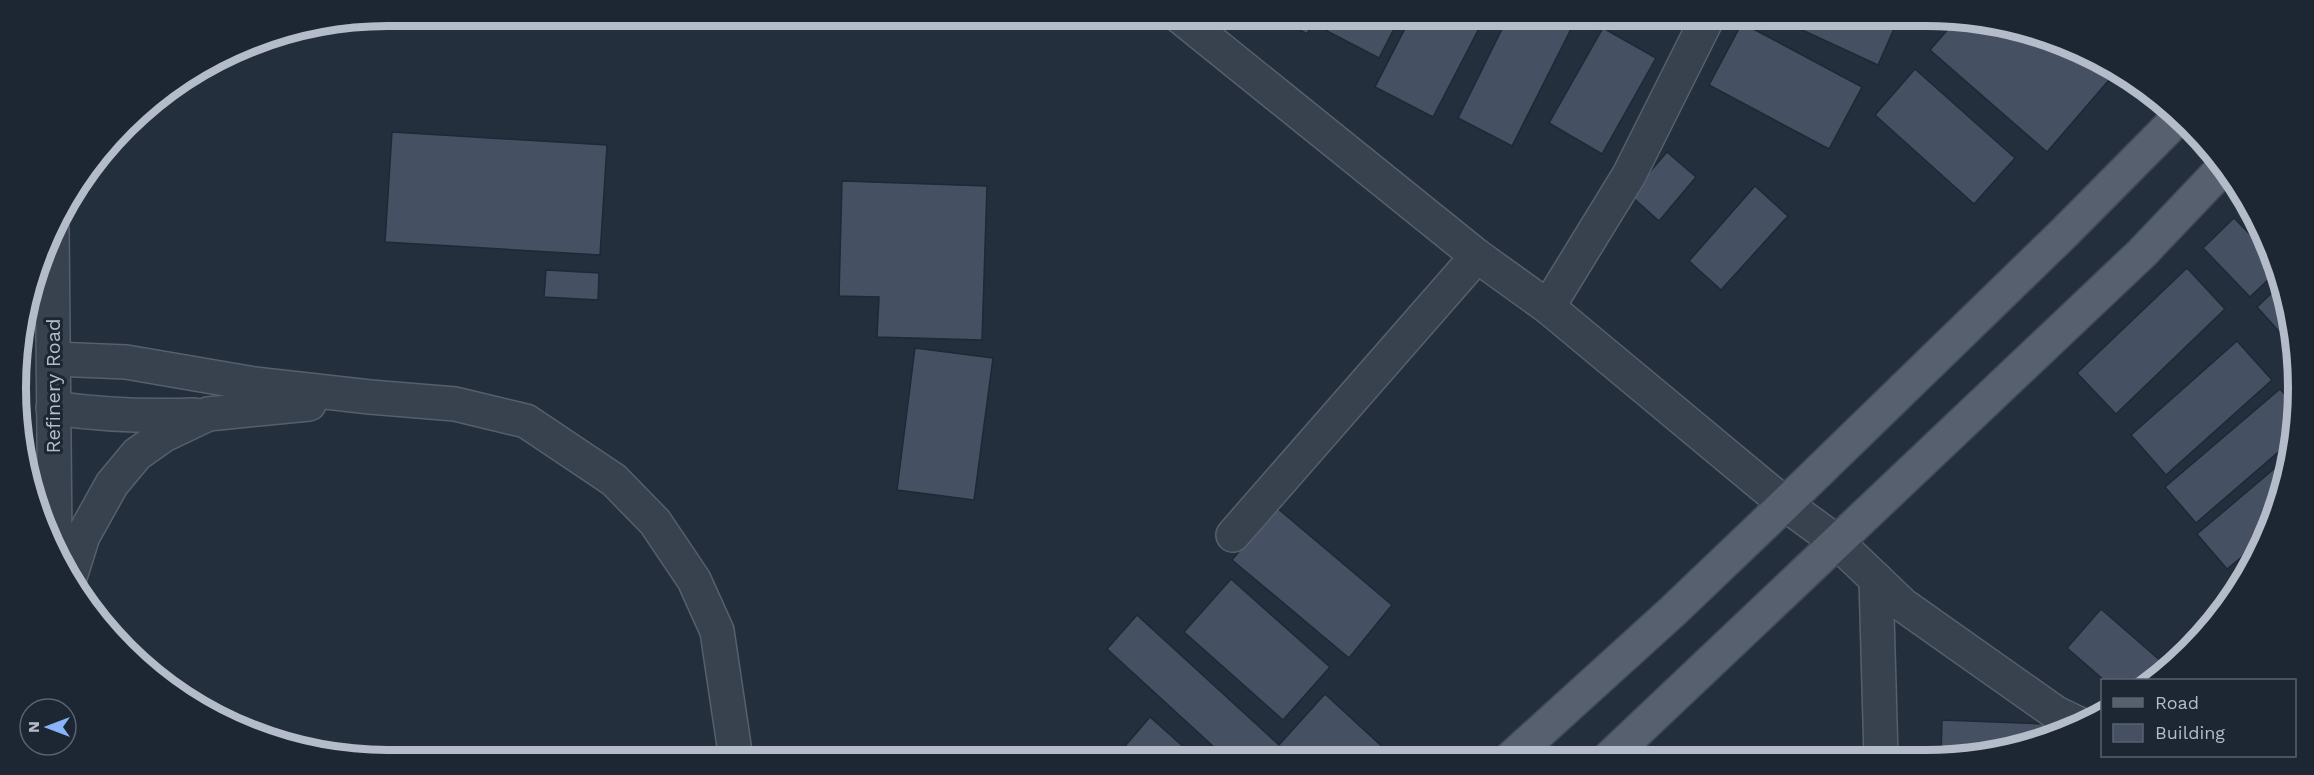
<svg xmlns="http://www.w3.org/2000/svg" width="2314" height="775" font-family="'Work Sans',sans-serif">
<style>
.building{fill:#455162;stroke:#1f2835;stroke-width:1.5}
.lines{fill:none;stroke-linecap:round;stroke-linejoin:round}
.minor-casing{stroke:#565f6c;stroke-width:36}
.major-casing{stroke:#414a57;stroke-width:36}
.minor{stroke:#38414e;stroke-width:33}
.major{stroke:#56606e;stroke-width:33}
.labels{text-anchor:middle;dominant-baseline:central;stroke-width:6;stroke-linejoin:round;paint-order:stroke}
.street-label{font-size:20px;fill:#b4bcc9;stroke:#1d2633}
.rim{fill:none;stroke:#b4bcc9;stroke-width:8}
</style>
<rect width="100%" height="100%" fill="#242f3e"/>
<!-- building -->
<g class="building">
<polygon points="1274,15 1318,15 1307,34"/>
<polygon points="1336,15 1401,15 1379,58 1327,31"/>
<polygon points="1412,15 1486,15 1433,117 1375,87"/>
<polygon points="1509,15 1554,15 1573,25 1512,146 1458,118"/>
<polygon points="1770,15 1900,15 1878,65"/>
<polygon points="1957,19 2023,28 2115,73 2047,152 1930,50"/>
<polygon points="1742,23 1862,87 1829,149 1709,85"/>
<polygon points="1603,28 1656,58 1602,154 1549,123"/>
<polygon points="1915,69 2015,158 1974,204 1875,115"/>
<polygon points="392,132 607,145 600,255 385,242"/>
<polygon points="1667,152 1696,177 1659,221 1630,195"/>
<polygon points="842,181 987,186 982,340 877,337 879,297 839,296"/>
<polygon points="1755,186 1788,216 1721,290 1689,261"/>
<polygon points="2234,218 2266,251 2274,274 2250,297 2203,248"/>
<polygon points="2187,268 2225,309 2116,414 2077,373"/>
<polygon points="546,270 599,273 598,300 544,297"/>
<polygon points="2278,287 2296,339 2295,349 2257,307"/>
<polygon points="2237,341 2272,380 2166,475 2131,435"/>
<polygon points="915,348 993,358 974,500 897,490"/>
<polygon points="2280,389 2292,403 2289,443 2196,523 2165,487"/>
<polygon points="2288,457 2286,484 2264,539 2227,569 2197,534"/>
<polygon points="1276,507 1392,605 1349,658 1232,560"/>
<polygon points="2256,557 2249,574 2247,576 2243,561"/>
<polygon points="1231,579 1330,667 1283,720 1184,632"/>
<polygon points="2101,609 2170,669 2153,680 2104,680 2067,648"/>
<polygon points="1137,615 1279,745 1325,694 1388,752 1383,758 1226,758 1107,649"/>
<polygon points="1150,717 1196,758 1114,759"/>
<polygon points="1942,720 2071,725 2071,728 1975,757 1941,757"/>
</g>
<g class="lines">
<!-- minor casing -->
<g class="minor-casing">
<g id="minor">
<polyline points="1178,15 1477,256 1548,307 1785,504 1837,542 1903,605 2056,713 2081,725"/>
<polyline points="52,229 55,544"/>
<polyline points="1548,307 1629,175 1709,15"/>
<polyline points="54,359 126,362 254,384 370,397 455,404 526,421 614,480 655,522 694,580 717,631 736,759"/>
<path d="M53 408C103 415 143 417 194 415"/>
<polyline points="1233,535 1477,256"/>
<polyline points="70,577 83,536 112,484 137,454 164,435 208,414 309,404"/>
<polyline points="1876,579 1881,757"/>
</g>
</g>
<!-- major casing -->
<g class="major-casing">
<g id="major">
<polyline points="1511,758 1673,611 1785,504 2065,232 2177,119"/>
<polyline points="1609,758 2142,253 2221,170"/>
</g>
</g>
<!-- minor -->
<use href="#minor" class="minor"/>
<!-- major -->
<use href="#major" class="major"/>
</g>
<g class="labels">
<!-- street labels -->
<g class="street-label">
<text transform="translate(53 386) rotate(-90)">Refinery Road</text>
</g>
</g>
<!-- crop -->
<path d="M0 0H2314V775H0ZM388 26H1926A362 362 0 0 1 2288 388V388A362 362 0 0 1 1926 750H388A362 362 0 0 1 26 388V388A362 362 0 0 1 388 26Z" fill="#1d2633" fill-rule="evenodd"/>
<path class="rim" d="M388 26H1926A362 362 0 0 1 2288 388V388A362 362 0 0 1 1926 750H388A362 362 0 0 1 26 388V388A362 362 0 0 1 388 26Z"/>
<!-- legend -->
<rect x="2101" y="679" width="195" height="78" fill="#1d2633" stroke="#59626f" stroke-width="1.5"/>
<rect x="2113" y="698" width="30" height="9" fill="#56606e" stroke="#59626f" stroke-width="1.5"/>
<text x="2155" y="709" font-size="18" fill="#b4bcc9">Road</text>
<rect x="2113" y="724" width="30" height="18" fill="#455162" stroke="#59626f" stroke-width="1.5"/>
<text x="2155" y="739" font-size="18" fill="#b4bcc9">Building</text>
<!-- north arrow -->
<g transform="translate(48 727) rotate(270)"><circle r="28" fill="#1d2633" stroke="#59626f" stroke-width="1.5"/>
<path d="M0-4.5L10 22L0 15L-10 22Z" fill="#8ab4f8"/>
<text y="-9" font-size="16" font-weight="bold" text-anchor="middle" fill="#b4bcc9">N</text>
</g>
</svg>
